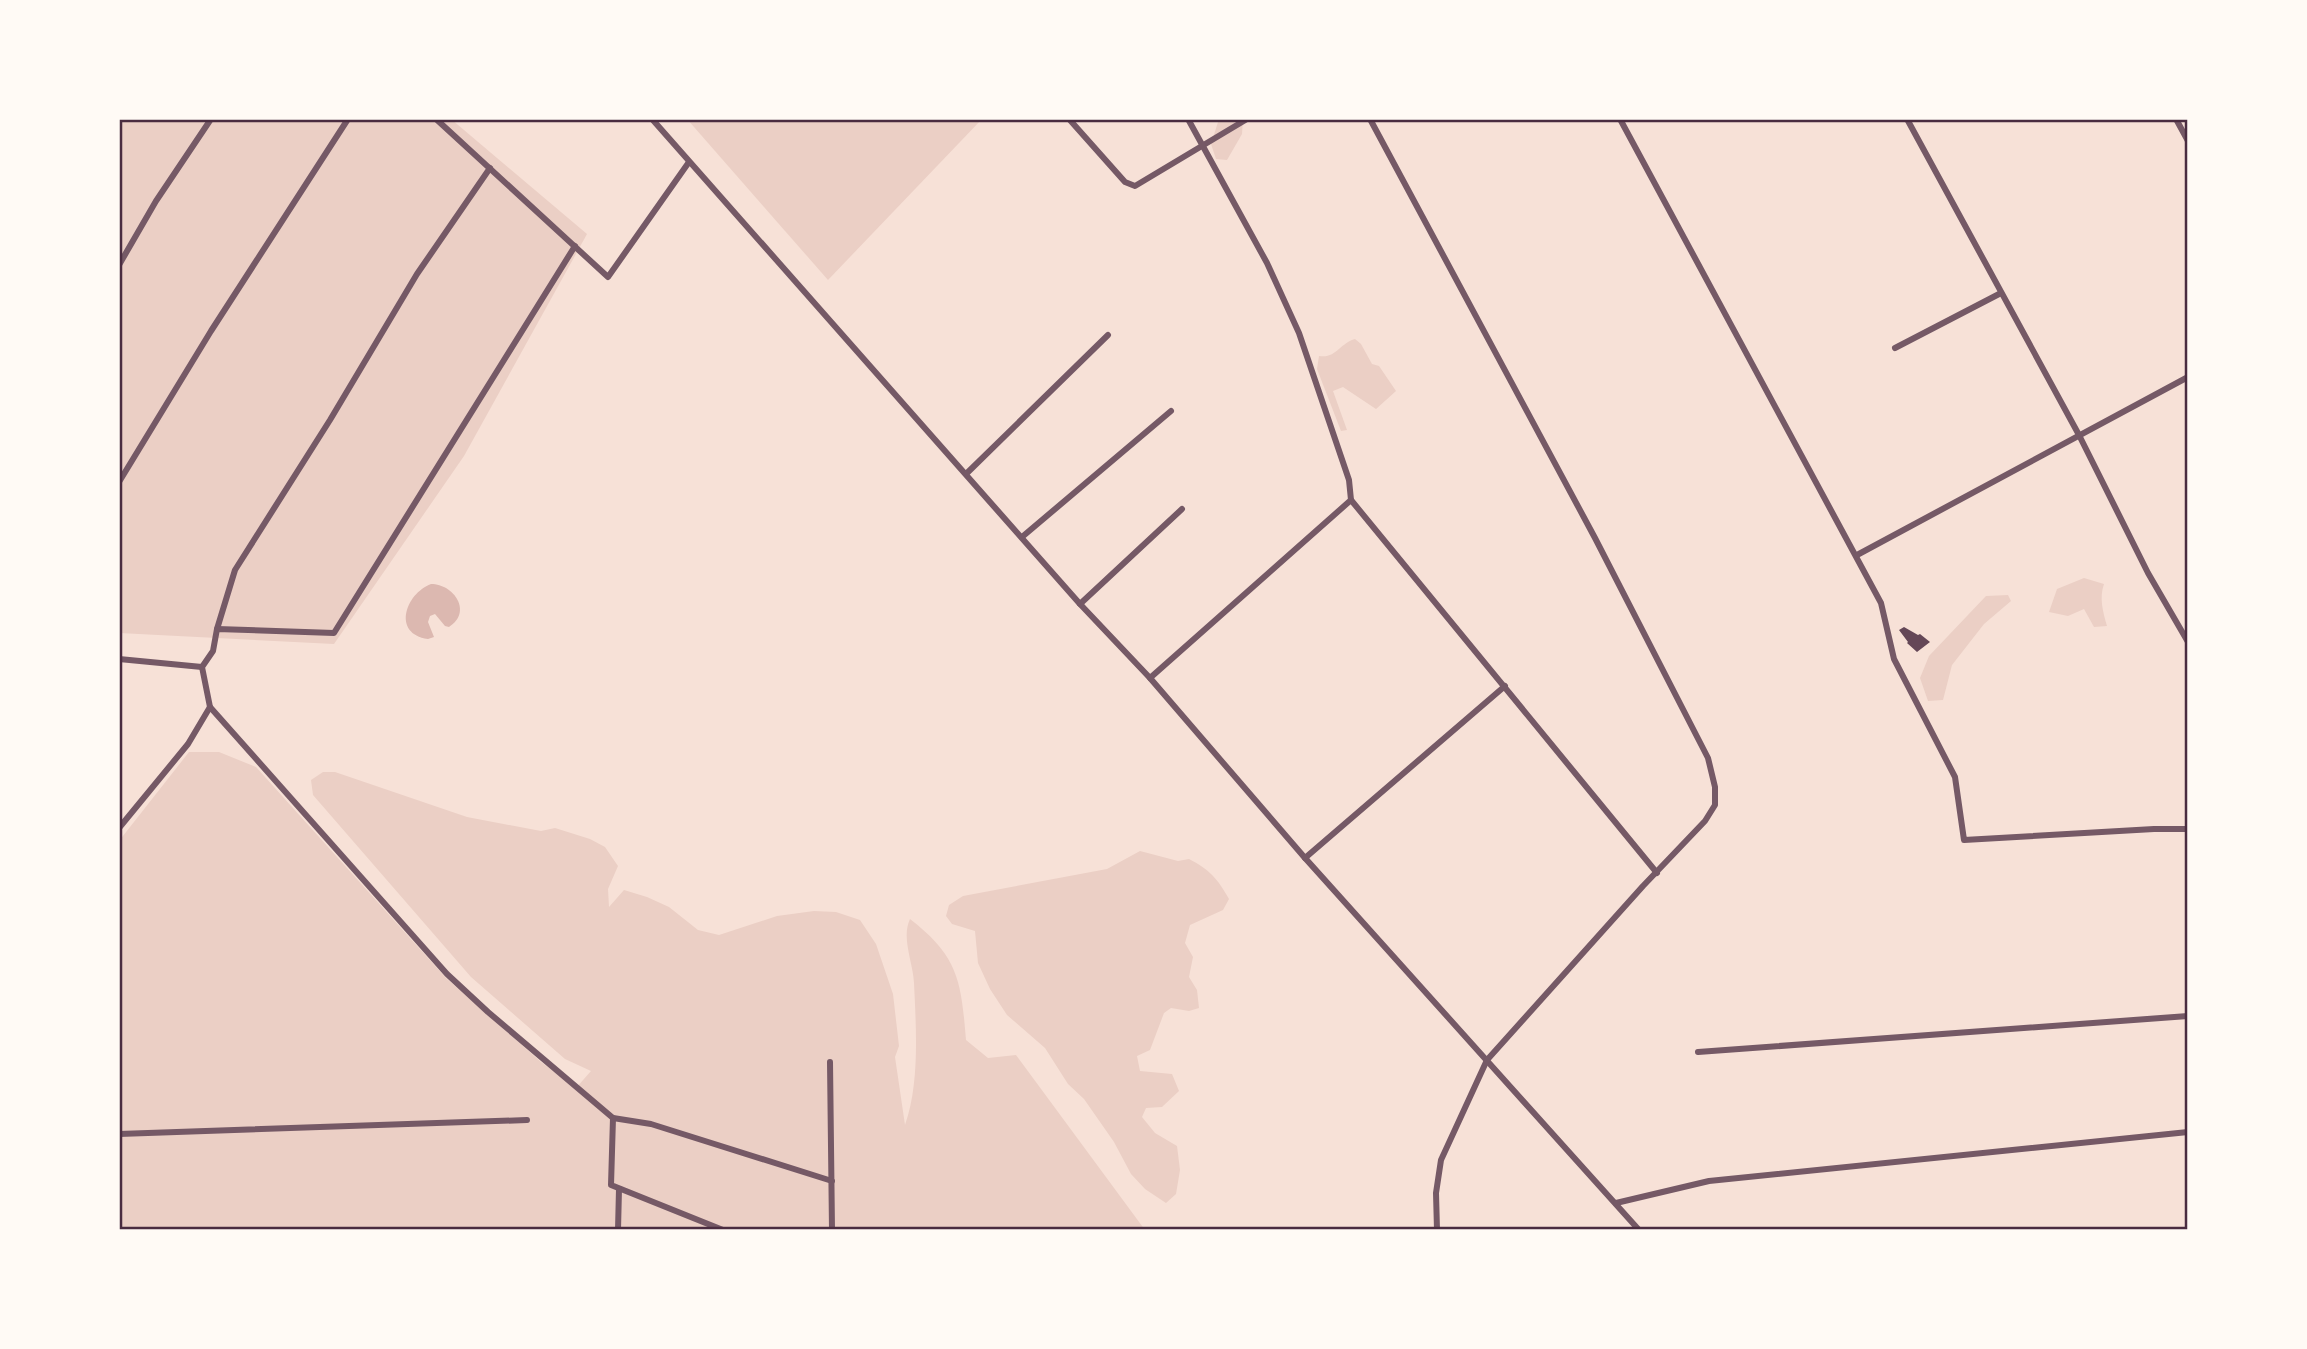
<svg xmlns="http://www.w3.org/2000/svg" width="2307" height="1349" font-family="Ubuntu,sans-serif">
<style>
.green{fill:#ebcfc5}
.water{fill:#dcb8b0}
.building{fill:#644757}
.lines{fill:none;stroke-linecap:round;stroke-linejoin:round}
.minor{stroke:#755966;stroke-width:6}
.neatline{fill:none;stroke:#4a2c40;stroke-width:2.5}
</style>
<rect width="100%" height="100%" fill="#f7e1d7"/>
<!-- green -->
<g class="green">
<polygon points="119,119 451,119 587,234 464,456 334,644 119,633"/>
<polygon points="687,119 982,119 828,280"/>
<polygon points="1219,119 1243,119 1242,134 1227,160 1216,159 1211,144"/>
<path d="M1355 339 1361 344 1372 364 1379 366 1396 391 1376 409 1343 387 1333 391 1347 430 1341 431 1317 369 1319 356C1336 359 1340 343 1355 339Z"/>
<path d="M2084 578 2104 584C2099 598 2103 612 2107 626L2094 627 2084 609 2068 616 2049 612 2057 589Z"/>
<polygon points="2008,595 2011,601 1984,624 1952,665 1943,700 1928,701 1920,678 1929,656 1986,596"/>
<path d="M189 752H219L256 767 446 978 541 1062 576 1088 591 1071 565 1059 471 977 313 795 311 780 323 772H335L467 817 541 831 555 828 590 839 605 847 618 866 608 889 609 907 624 890 647 897 669 907 698 930 719 935 777 916 814 911 836 912 860 920 876 944 893 994 899 1046 895 1057 905 1125C920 1083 916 1027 914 983 913 962 901 938 910 919 959 957 961 981 966 1040L988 1058 1016 1055 1145 1230H119V841Z"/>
<path d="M1140 851 1178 861 1189 859C1209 869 1218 879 1229 899L1223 910 1190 925 1185 943 1193 957 1189 977 1197 990 1199 1008 1189 1011 1171 1008 1164 1013 1150 1050 1137 1056 1140 1071 1172 1074 1179 1091 1162 1107 1146 1108 1142 1117 1155 1133 1177 1146 1180 1170 1176 1194 1166 1203 1145 1189 1131 1174 1114 1142 1084 1099 1068 1084 1045 1048 1007 1015 990 989 978 963 975 931 952 924 946 916 949 905 963 896 1107 869Z"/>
</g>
<!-- water -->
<path class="water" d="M431 584C454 584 473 612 449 627L445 626 435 614 430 616 428 622 434 637 428 639C392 634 405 594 431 584Z"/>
<!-- building -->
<polygon class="building" points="1904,627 1918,635 1920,634 1930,642 1917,652 1907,643 1908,642 1899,630"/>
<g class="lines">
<!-- minor -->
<g class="minor">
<polyline points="436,119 608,277 689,162"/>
<polyline points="652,119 1080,604 1150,678 1305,858 1639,1230"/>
<polyline points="1069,119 1125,182 1135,186 1247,119"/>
<polyline points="1188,119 1267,263 1299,333 1349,480 1351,500 1657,873"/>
<polyline points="1370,119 1595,538 1708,758 1715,787 1715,805 1705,821 1643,886 1487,1060 1441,1160 1436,1193 1437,1230"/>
<polyline points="1620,119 1881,603 1894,659 1955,777 1964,840 2154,829 2188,829"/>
<polyline points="1907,119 2079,435 2148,573 2188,642"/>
<polyline points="2176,119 2188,141"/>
<polyline points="119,265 156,201 211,119"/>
<polyline points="1895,348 2001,293"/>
<polyline points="966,474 1108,335"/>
<polyline points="119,482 211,331 348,119"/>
<polyline points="1022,537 1171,411"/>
<polyline points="1857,555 2188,377"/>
<polyline points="1080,604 1182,509"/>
<polyline points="217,629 235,570 330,420 417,274 490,168"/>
<polyline points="119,659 202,667"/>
<polyline points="1150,678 1351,500"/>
<polyline points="210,707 447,974 488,1012 613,1118 651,1124 832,1181"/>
<polyline points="119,828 188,744 210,707 202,667 213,651 217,629 334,633 575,246"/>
<polyline points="1305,858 1505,686"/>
<polyline points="1698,1052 2188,1016"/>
<polyline points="830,1062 832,1230"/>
<polyline points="613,1118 611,1185 723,1230"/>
<polyline points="119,1134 527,1120"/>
<polyline points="1616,1203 1709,1181 2188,1132"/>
<polyline points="618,1230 619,1189"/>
</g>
</g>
<!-- border -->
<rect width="2307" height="1349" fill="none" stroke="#fffaf5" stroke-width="242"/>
<rect x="121" y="121" width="2065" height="1107" class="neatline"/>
</svg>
